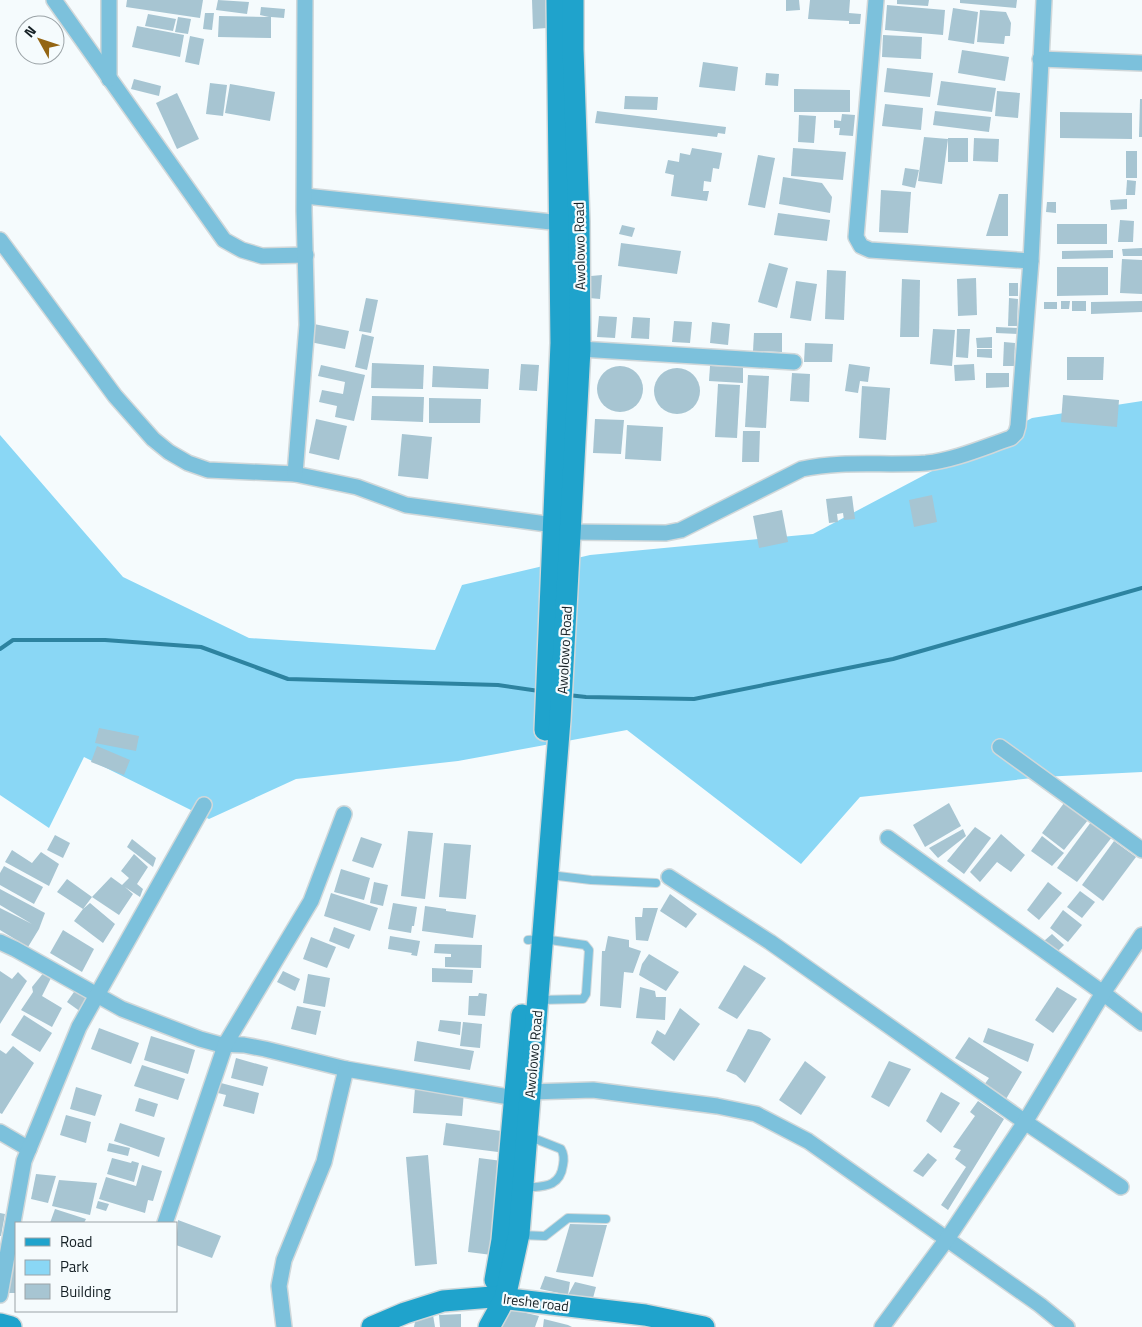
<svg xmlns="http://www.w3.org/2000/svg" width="1142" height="1327" font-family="'Titillium Web',sans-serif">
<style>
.green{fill:#8ad7f5}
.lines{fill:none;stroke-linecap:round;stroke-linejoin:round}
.stream{stroke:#2d83a0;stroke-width:4}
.building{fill:#a7c5d2}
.lane-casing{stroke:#d1d8da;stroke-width:10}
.street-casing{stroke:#d1d8da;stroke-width:18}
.secondary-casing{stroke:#d1d8da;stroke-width:24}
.lane{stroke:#7cc1dc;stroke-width:8}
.street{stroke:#7cc1dc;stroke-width:15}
.secondary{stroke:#1fa3cc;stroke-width:21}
.labels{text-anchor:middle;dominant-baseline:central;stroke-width:4.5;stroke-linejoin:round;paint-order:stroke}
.street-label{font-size:14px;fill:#152025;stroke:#f5fbfd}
</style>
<rect width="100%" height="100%" fill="#f5fbfd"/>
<!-- green -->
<polygon class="green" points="1142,401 1142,772 1042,777 860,797 801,864 627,730 458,761 296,779 209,819 84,757 49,828 0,795 0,435 123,577 249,638 435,650 462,585 590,555 813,534 1032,418"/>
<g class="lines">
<!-- stream -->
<g class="stream">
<polyline points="0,649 13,640 105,640 201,647 288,679 498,685 539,691"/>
<polyline points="568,695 586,697 694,699 893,659 1142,588"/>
</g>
</g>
<!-- building -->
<g class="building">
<polygon points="127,0 203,0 200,18 126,7"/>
<polygon points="218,0 249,2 247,14 216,10"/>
<polygon points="532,0 545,0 547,28 533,29"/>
<polygon points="786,0 799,0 800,10 786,11"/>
<polygon points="810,0 850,0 849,13 861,14 860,24 849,24 849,21 808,19"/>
<polygon points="897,0 929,0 928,6 897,4"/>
<polygon points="960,0 1017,0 1016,8 960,3"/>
<polygon points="887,5 945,10 943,35 885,30"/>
<polygon points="261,7 285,9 284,18 271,17 271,38 218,37 219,16 269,17 260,15"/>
<polygon points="953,8 978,12 974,44 948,40"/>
<polygon points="980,10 1006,12 1011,23 1010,36 1005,36 1004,44 977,42"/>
<polygon points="205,13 214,13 212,30 203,29"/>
<polygon points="148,14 176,19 173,31 145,26"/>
<polygon points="178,17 191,19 188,34 175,32"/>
<polygon points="137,26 184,35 180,57 132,47"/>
<polygon points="883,35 922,37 921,59 882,57"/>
<polygon points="190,36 204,39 199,65 185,62"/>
<polygon points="962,50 1009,57 1005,81 958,73"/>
<polygon points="703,62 738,67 735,91 699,87"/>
<polygon points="887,68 933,73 930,97 884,92"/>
<polygon points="766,73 779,74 778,86 765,85"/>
<polygon points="134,79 161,86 159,96 131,89"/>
<polygon points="941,81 996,88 992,112 937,105"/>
<polygon points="210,83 227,85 223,116 206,114"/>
<polygon points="230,84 275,92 270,121 225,113"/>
<polygon points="794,89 850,90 850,112 794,112"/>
<polygon points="997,91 1020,93 1018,118 995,116"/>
<polygon points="177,93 199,139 177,149 156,103"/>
<polygon points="625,96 658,97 657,110 624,109"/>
<polygon points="1140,99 1142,99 1142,137 1139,137"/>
<polygon points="885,104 923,108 921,130 882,126"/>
<polygon points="597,111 726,127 725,134 718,133 717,137 595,123"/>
<polygon points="935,111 991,117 989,132 933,125"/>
<polygon points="1060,112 1132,113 1132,139 1060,138"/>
<polygon points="842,114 855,115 853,136 839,135 840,128 834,128 834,120 841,121"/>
<polygon points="799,115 816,116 814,143 798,142"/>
<polygon points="924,137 948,139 942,184 918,181"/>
<rect x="948" y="138" width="20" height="24"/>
<polygon points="974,138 999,139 998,162 973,161"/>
<polygon points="692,148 722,153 719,169 713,168 711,182 704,181 703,191 709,191 707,201 671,196 674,175 665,173 668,160 679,162 680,153 690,155"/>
<polygon points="793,148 846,152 843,180 791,176"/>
<rect x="1126" y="151" width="11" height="27"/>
<polygon points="758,155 775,158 765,208 748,205"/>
<polygon points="905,168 919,170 915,188 902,185"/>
<polygon points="783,177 822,183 832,197 830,213 779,204"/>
<polygon points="1127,180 1136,181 1135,195 1126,195"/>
<polygon points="881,190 911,192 908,233 879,232"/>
<polygon points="999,194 1008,194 1008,236 986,236"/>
<polygon points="1127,199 1127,209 1111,210 1110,200"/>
<polygon points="1047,202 1056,202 1056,213 1046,212"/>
<polygon points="778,213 830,220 827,241 774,235"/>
<polygon points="1120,220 1134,221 1133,242 1118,242"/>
<rect x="1057" y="224" width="50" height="20"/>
<polygon points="622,225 635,228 632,237 619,234"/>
<polygon points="621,243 681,251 677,274 618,266"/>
<polygon points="1142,248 1142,256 1123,256 1122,249"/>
<polygon points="1113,250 1113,258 1062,259 1062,251"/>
<polygon points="1122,259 1142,260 1142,294 1120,293"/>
<polygon points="769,263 788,268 777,308 758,302"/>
<polygon points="1057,267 1108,267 1108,295 1057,296"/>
<polygon points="827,270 846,271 844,320 825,319"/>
<polygon points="602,275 600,299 589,298 591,276"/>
<polygon points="976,278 977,315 958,316 957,279"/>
<polygon points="902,279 920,280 919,337 900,337"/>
<polygon points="796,281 817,284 811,321 790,318"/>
<rect x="1009" y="283" width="9" height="13"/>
<polygon points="366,298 378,300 371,333 359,331"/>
<polygon points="1009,298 1018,299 1017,326 1008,326"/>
<polygon points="1061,301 1070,301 1069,309 1061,309"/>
<rect x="1072" y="301" width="14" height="10"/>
<polygon points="1142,301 1142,312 1091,314 1091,302"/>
<rect x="1044" y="302" width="13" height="7"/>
<polygon points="599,316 617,317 615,338 597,337"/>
<polygon points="633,317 650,318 649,339 631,338"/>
<polygon points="674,321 692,322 690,343 672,342"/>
<polygon points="712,322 730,324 728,345 710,343"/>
<polygon points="314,324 349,331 345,349 310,342"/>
<polygon points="996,327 1018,328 1018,334 996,333"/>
<polygon points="933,329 955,330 952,366 930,364"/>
<polygon points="957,329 970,329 968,358 956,357"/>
<polygon points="754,333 782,333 782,352 753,351"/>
<polygon points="362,334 374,337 367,370 355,367"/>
<polygon points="992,337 992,348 977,348 976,338"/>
<polygon points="1004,342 1015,343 1014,366 1003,366"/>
<polygon points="805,343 833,344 832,362 804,362"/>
<polygon points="977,349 992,349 992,358 977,357"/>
<polygon points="1067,357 1104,357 1103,380 1067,380"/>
<polygon points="372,363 424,365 423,389 371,388"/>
<polygon points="521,364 539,365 537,391 519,390"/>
<polygon points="849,364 870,367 868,382 860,381 858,393 845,391"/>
<polygon points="974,364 975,380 955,381 954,365"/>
<polygon points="321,365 365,375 354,421 335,417 337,406 319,402 322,390 343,394 345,382 318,376"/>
<circle cx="620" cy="389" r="23"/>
<polygon points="433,366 489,369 488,389 432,387"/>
<polygon points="710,366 743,367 743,383 709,381"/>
<circle cx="677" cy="391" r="23"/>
<polygon points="792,373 810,374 809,402 790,401"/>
<polygon points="986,373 1009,373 1009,387 986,388"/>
<polygon points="748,375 769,376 766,428 745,427"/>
<polygon points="718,384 740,385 737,438 715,437"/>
<polygon points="862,386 890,388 886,440 859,438"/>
<polygon points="1063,395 1119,400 1117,427 1061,422"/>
<polygon points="372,396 424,397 423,422 371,420"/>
<polygon points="429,398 481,399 480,423 429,423"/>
<polygon points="316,419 347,426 339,460 309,453"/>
<polygon points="595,419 624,420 621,454 593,453"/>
<polygon points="627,425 663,427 661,461 625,459"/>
<polygon points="743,431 760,431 759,462 742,462"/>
<polygon points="402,434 432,437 428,479 398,476"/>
<polygon points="932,495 937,522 914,527 909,500"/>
<polygon points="852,496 855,519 844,520 843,513 837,514 838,522 829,523 826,499"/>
<polygon points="782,510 788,542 759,548 753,516"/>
<polygon points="99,728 139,736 136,751 95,743"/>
<polygon points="97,746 130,760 124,775 91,762"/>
<polygon points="949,803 961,826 925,847 913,825"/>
<polygon points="1064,803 1088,820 1064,850 1042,833"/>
<polygon points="1091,822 1112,837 1077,882 1057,868"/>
<polygon points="975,827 991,838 964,874 947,861"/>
<polygon points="963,829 966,836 938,858 929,848"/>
<polygon points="408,831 433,833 425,899 401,896"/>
<polygon points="1001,834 1025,855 1011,872 997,862 980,882 970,872"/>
<polygon points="55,835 70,843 63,858 47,850"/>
<polygon points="1042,836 1064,853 1052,866 1031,851"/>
<polygon points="361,837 382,844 373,868 352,861"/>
<polygon points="132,839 156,858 153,867 127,847"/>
<polygon points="1114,841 1136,857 1103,901 1082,885"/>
<polygon points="444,843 471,845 466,899 439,897"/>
<polygon points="12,850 32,863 41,852 59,864 49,886 5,862"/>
<polygon points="134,854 148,867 137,884 143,889 140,897 125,887 133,894 119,915 92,897 111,877 122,885 129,878 121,871"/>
<polygon points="4,866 43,887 34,904 0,885 0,873"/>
<polygon points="341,869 370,878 364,900 334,892"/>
<polygon points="67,879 92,897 83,909 90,903 115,924 103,943 74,921 83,909 57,892"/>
<polygon points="374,882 388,885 383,906 370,903"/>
<polygon points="1048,882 1062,893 1039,920 1027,910"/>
<polygon points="0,889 45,913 39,929 28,947 0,930 0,908 32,924 0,905"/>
<polygon points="1080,891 1095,902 1082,918 1067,907"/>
<polygon points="331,893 378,908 370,931 324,916"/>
<polygon points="670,894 697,914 686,928 660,911"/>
<polygon points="393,903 417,907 414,926 412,926 411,933 388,929"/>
<polygon points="425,906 446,909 446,911 476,915 473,938 422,931"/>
<polygon points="643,908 658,908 648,941 636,940 635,917 642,917"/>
<polygon points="1063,910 1082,925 1068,942 1050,928"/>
<polygon points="334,927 355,935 349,949 329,941"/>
<polygon points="63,930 94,949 82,972 50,953"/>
<polygon points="1052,934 1064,945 1057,952 1044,941"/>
<polygon points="390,936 420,941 417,956 411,955 412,953 388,949"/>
<polygon points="608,936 629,940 629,947 641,951 633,973 624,972 621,1008 600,1006 602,951 605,951"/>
<polygon points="311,937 336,947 327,968 303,959"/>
<polygon points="435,944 482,945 481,968 445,967 445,957 451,957 451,954 434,953"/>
<polygon points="649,954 679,972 666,991 639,975 642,964"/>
<polygon points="744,965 766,978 737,1019 718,1008"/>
<polygon points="432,968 473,970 472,983 432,982"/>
<polygon points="0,971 12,979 18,972 27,981 0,1024"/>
<polygon points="45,971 52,976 42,996 62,1008 52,1027 21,1010 33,992 32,987"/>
<polygon points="283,971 300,979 295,991 277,982"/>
<polygon points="308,974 330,978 325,1007 303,1003"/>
<polygon points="640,987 655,991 656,997 666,997 665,1020 636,1018"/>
<polygon points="1057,987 1077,999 1053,1033 1035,1020"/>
<polygon points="76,989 88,999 81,1012 67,1002"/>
<polygon points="479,993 487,994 485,1016 468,1015 469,996 478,996"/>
<polygon points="297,1006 321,1011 316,1035 291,1029"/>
<polygon points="680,1008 700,1024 674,1061 651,1043 657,1030 665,1035"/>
<polygon points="24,1015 52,1033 40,1052 11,1035"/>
<polygon points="440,1020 461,1022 460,1035 438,1031"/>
<polygon points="463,1022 482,1024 480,1048 460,1046"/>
<polygon points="99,1028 139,1043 131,1064 91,1049"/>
<polygon points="988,1028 1034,1044 1028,1062 983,1042"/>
<polygon points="748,1029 761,1032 771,1039 745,1083 736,1075 726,1071"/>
<polygon points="151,1036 195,1050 188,1074 144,1060"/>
<polygon points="969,1037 1022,1072 1006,1099 984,1085 989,1078 955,1058"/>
<polygon points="417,1041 474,1051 470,1070 414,1061"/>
<polygon points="13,1046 34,1063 2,1114 0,1113 0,1050 6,1054"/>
<polygon points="236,1058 268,1067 263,1086 231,1078"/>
<polygon points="805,1061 826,1077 801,1115 779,1100"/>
<polygon points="889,1061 911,1069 889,1107 871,1097"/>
<polygon points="142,1065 185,1079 178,1100 134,1086"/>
<polygon points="221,1083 259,1093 254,1114 223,1106 226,1095 218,1093"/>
<polygon points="76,1087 102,1095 95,1116 70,1109"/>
<polygon points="415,1088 464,1092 462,1116 413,1113"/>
<polygon points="941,1092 960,1103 941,1133 926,1121"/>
<polygon points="139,1098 158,1104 154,1117 135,1111"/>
<polygon points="978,1101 1004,1119 948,1210 941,1205 966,1167 955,1159 961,1150 953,1147 975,1116 970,1112"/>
<polygon points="66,1115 91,1122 86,1143 60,1135"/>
<polygon points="120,1123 165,1138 159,1157 114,1141"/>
<polygon points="446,1123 501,1131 498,1152 443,1145"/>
<polygon points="109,1143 130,1148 128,1156 107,1151"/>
<polygon points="928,1153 937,1160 923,1177 913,1171"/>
<polygon points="428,1155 437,1264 415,1266 406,1157"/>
<polygon points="112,1158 131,1163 132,1161 139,1163 134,1182 107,1174"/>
<polygon points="479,1158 502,1161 492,1255 468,1252"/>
<polygon points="142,1165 162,1171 153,1201 148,1200 145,1213 99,1199 106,1177 136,1186"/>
<polygon points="36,1174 56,1176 48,1203 31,1199"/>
<polygon points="59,1180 97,1183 90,1215 52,1206"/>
<polygon points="98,1201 109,1204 106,1211 96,1208"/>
<polygon points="55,1209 86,1219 84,1223 50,1223"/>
<polygon points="0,1213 5,1214 1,1236 0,1236"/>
<polygon points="178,1220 221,1236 212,1258 176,1245"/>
<polygon points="570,1224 607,1225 593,1277 556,1272"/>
<polygon points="15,1253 16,1283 15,1293 9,1293"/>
<polygon points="545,1276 570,1282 568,1295 575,1282 596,1287 593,1298 568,1295 540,1289"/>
<polygon points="505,1308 539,1316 535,1327 500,1327"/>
<polygon points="461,1314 461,1327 440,1327 439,1315"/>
<polygon points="433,1315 435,1327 414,1327 415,1322"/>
<polygon points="544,1319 568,1325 572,1327 543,1327"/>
</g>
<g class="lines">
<!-- lane casing -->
<g class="lane-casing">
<g id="lane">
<polyline points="550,875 591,880 656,883"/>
<polyline points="528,940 543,939 585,945 589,950 586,994 583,999 539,1000"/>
<path d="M525 1188C543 1186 560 1188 563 1165 564 1160 564 1154 561 1149L528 1136"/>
<polyline points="521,1235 545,1236 568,1218 606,1219"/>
</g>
</g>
<!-- street casing -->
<g class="street-casing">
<g id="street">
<polyline points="54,0 224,240 242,250 262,256 306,255"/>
<polyline points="109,0 109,79"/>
<polyline points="876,0 856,237 861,246 870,250 1031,261"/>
<polyline points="1040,59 1142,63"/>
<polyline points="305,196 561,223"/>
<polyline points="0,240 115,396 153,439 169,452 188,463 208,470 295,474 357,487 406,505 554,525"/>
<polyline points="580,349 794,362"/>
<polyline points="295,474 307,325 304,211 305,0"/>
<path d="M570 532 666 533 681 530 802 469C843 460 885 466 926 463 955 460 984 447 1011 438L1016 433 1018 426 1031 261 1044 0"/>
<polyline points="1000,747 1142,850"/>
<polyline points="888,838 1103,993 1142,1023"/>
<polyline points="669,877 770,942 1025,1122 1121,1187"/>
<polyline points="0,942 15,949 122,1009 200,1039 218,1044 244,1045 265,1049 346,1069 515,1098 530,1092 593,1090 717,1106 756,1114 808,1141 1040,1305 1067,1327"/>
<polyline points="0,1132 29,1149"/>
<polyline points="165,1223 226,1043 311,901 344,814"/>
<polyline points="0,1295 24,1161 79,1027 204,805"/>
<polyline points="284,1327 279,1286 284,1260 324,1162 346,1069"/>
<polyline points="882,1327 947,1239 1025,1122 1103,993 1142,935"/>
</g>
</g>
<!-- secondary casing -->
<g class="secondary-casing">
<g id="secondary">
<polyline points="545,730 561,343 557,0"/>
<polyline points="495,1280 502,1240 522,1015"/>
<polyline points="0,1324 11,1327"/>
<polyline points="372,1327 405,1313 443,1301 492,1297 645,1315 704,1327"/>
<polyline points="489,1327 505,1298 519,1234 560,720 580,349 579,222 573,49 573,0"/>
</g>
</g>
<!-- lane -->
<use href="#lane" class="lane"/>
<!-- street -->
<use href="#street" class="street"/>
<!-- secondary -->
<use href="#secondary" class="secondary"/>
</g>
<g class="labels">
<!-- street labels -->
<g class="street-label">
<text transform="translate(579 246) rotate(-91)">Awolowo Road</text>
<text transform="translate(564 650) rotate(-87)">Awolowo Road</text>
<text transform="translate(533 1054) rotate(-85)">Awolowo Road</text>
<text transform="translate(536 1302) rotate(7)">Ireshe road</text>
</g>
</g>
<!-- legend -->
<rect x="15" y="1222" width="162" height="90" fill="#f5fbfd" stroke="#9ba3a7"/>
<rect x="25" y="1238" width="25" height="8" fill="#1fa3cc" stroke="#9ba3a7"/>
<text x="60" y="1247" font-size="15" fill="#152025">Road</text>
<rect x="25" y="1260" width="25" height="15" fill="#8ad7f5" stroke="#9ba3a7"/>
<text x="60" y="1272" font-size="15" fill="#152025">Park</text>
<rect x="25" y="1284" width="25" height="15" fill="#a7c5d2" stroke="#9ba3a7"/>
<text x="60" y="1297" font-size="15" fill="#152025">Building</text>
<!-- north arrow -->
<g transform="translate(40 40) rotate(310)"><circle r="24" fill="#f5fbfd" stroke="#9ba3a7"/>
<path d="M0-4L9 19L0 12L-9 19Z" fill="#946513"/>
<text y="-8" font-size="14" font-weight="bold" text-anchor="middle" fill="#152025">N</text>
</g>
</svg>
